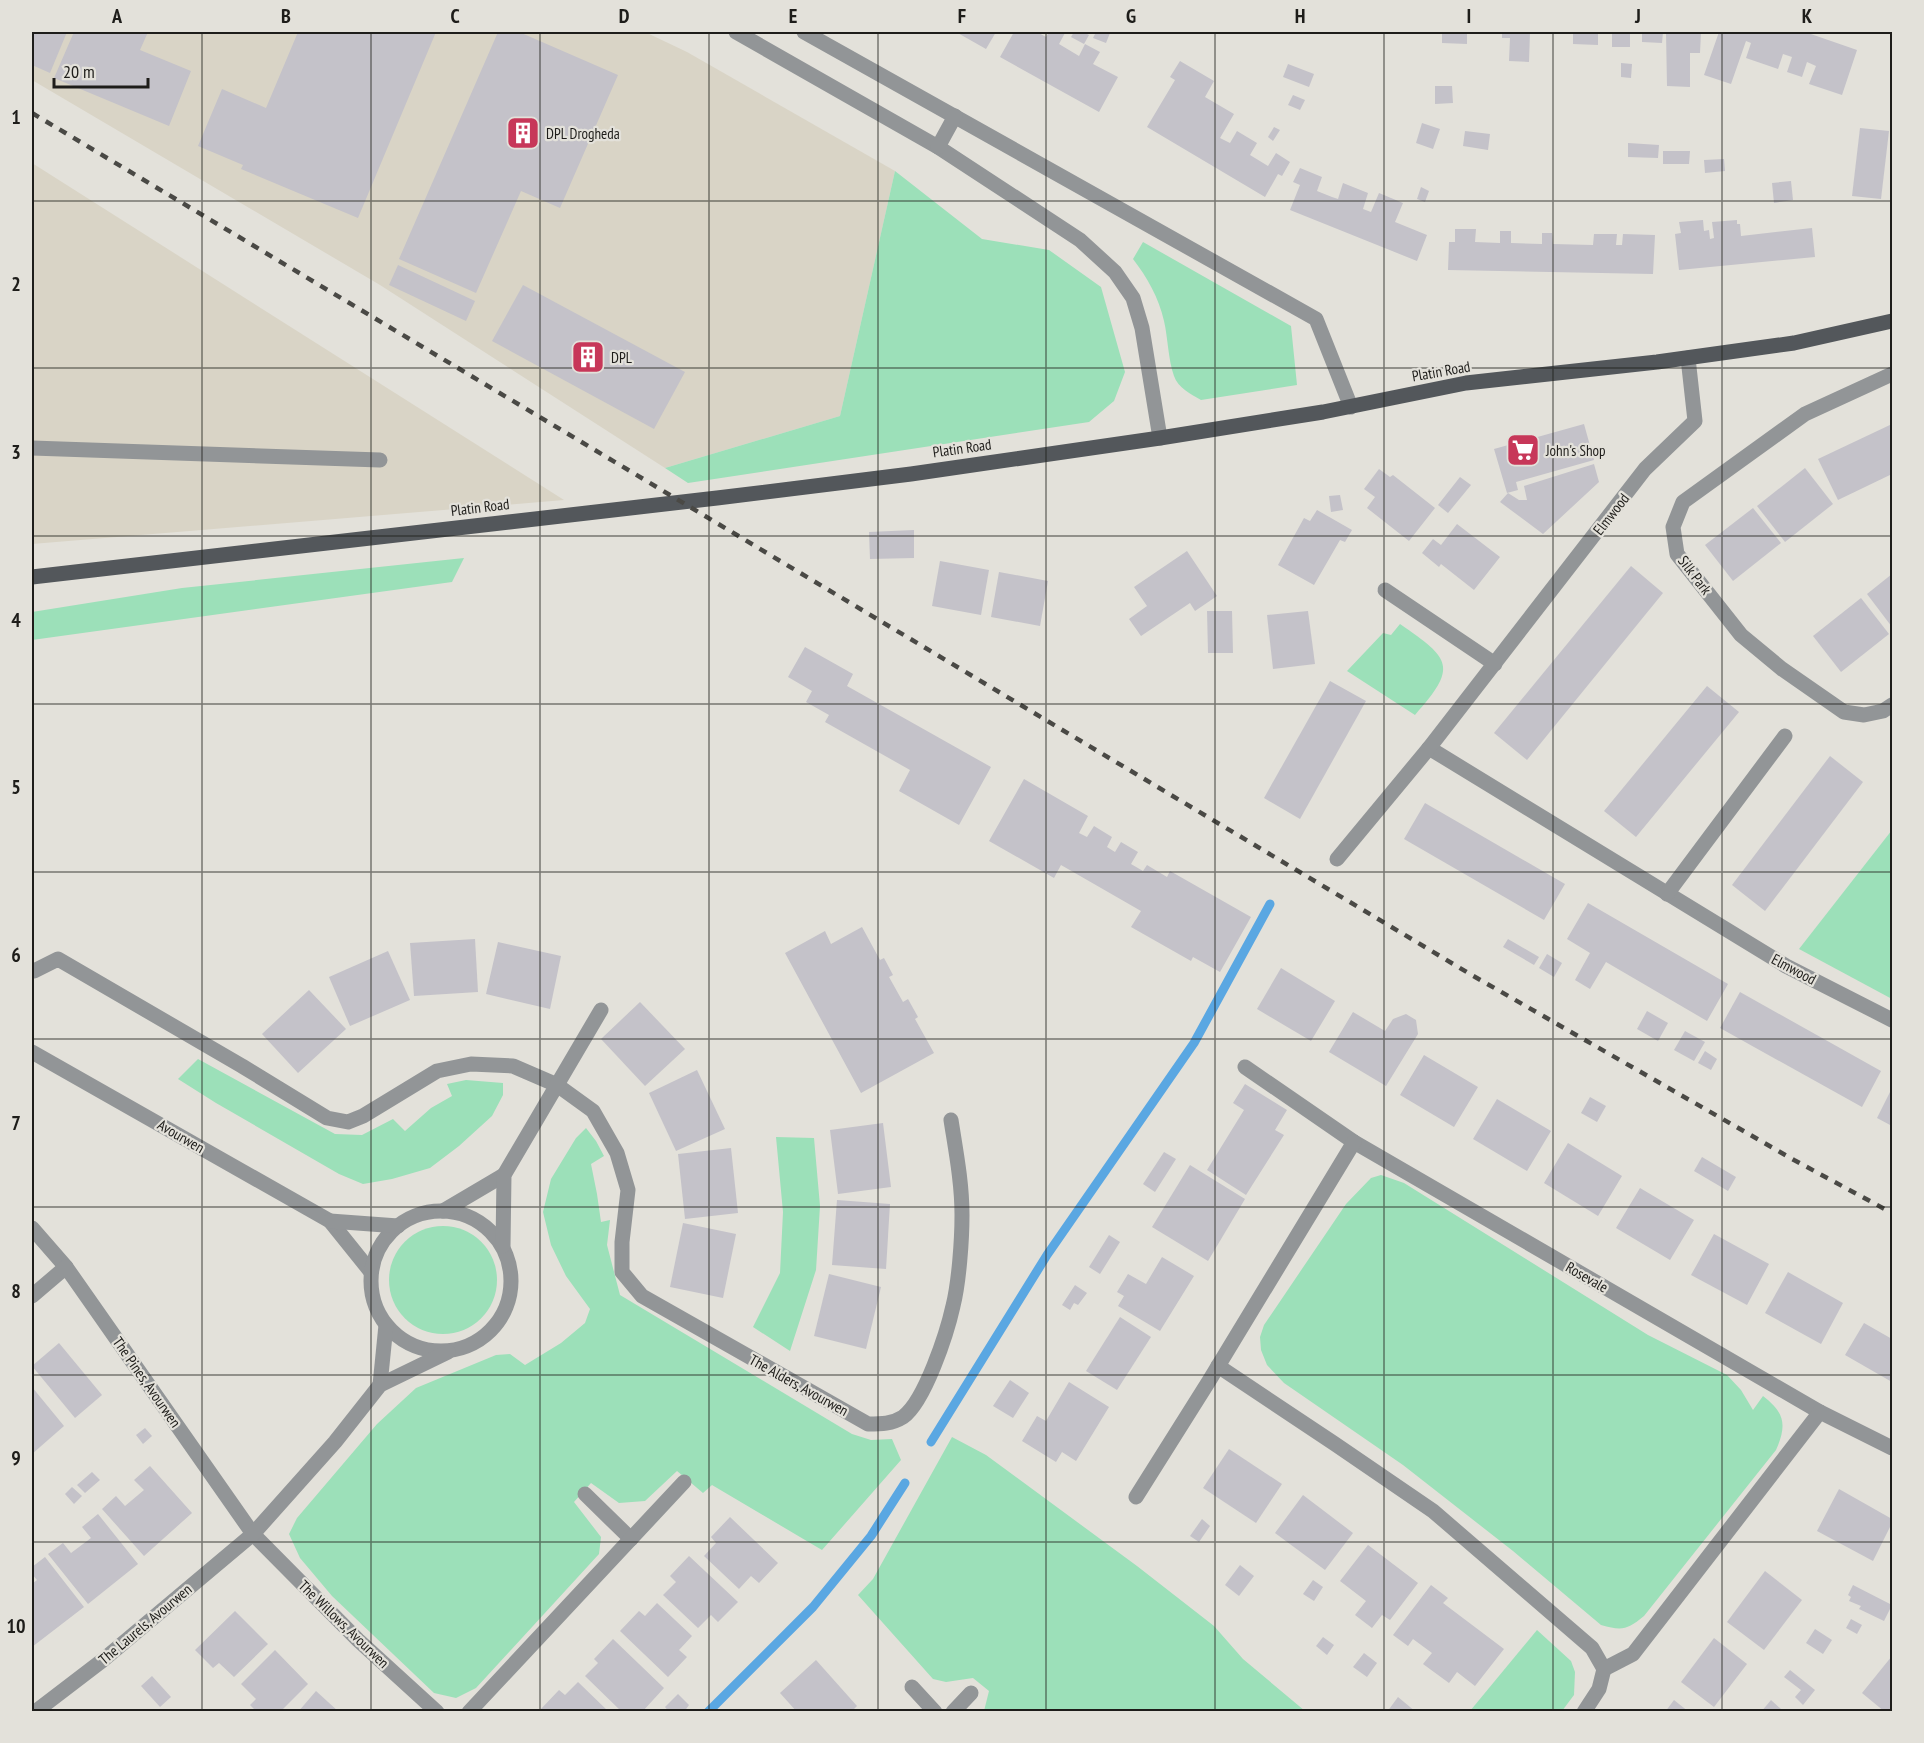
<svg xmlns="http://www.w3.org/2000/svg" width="1924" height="1743" font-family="'PT Sans Narrow',sans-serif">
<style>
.built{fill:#d9d4c6}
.green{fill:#9ce0b9}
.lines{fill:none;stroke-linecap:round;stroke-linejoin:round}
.stream{stroke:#5aa7e2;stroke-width:9}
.building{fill:#c4c2c9}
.minor{stroke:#929597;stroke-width:15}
.major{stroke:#53575b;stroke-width:15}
.rail{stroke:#4a4945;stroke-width:4.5;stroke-dasharray:8 8;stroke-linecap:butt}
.grid{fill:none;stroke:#1e1d1a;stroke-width:1.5;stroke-opacity:0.55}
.labels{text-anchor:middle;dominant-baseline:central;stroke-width:4.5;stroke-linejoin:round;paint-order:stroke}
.poi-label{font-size:15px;fill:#1e1d1a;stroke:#e3e1da;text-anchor:start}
.street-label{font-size:15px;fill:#1e1d1a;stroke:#e3e1da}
.neatline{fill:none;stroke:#1e1d1a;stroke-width:2}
.grid-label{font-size:20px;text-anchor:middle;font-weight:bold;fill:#1e1d1a}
</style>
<rect width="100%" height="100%" fill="#e3e1da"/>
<!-- built -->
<g class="built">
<polygon points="32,32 645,32 687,52 895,171 840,416 665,468 380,285 32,80"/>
<polygon points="32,163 564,500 32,544"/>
</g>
<!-- green -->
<g class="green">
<polygon points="895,171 982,239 1049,250 1101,287 1125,372 1114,401 1089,422 688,483 665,468 840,416"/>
<path d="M1143 242 1291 326 1297 385 1201 400C1191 394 1178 388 1174 376 1168 359 1168 338 1164 321 1159 298 1147 277 1133 259Z"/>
<polygon points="464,558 452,582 32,640 32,612 182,588"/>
<path d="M1400 624C1451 659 1458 667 1415 715L1347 671 1383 633 1391 635Z"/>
<polygon points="1892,830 1892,999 1799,949"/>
<polygon points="198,1059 335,1134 362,1135 393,1119 405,1131 431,1108 452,1096 447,1084 466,1080 503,1083 503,1095 492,1116 459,1146 430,1168 392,1179 363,1184 339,1174 216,1103 178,1079"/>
<polygon points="586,1128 596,1141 604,1156 591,1164 597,1194 601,1222 610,1220 607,1245 620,1295 852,1434 871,1440 892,1439 901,1460 822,1550 712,1485 703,1493 677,1471 645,1501 619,1503 591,1483 574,1502 601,1537 599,1554 476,1688 456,1698 434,1693 332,1596 300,1558 289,1534 297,1518 377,1424 416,1388 496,1355 510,1354 525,1365 561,1343 585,1323 590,1309 566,1276 551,1245 543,1212 551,1179 576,1138"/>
<polygon points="776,1137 814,1138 820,1206 816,1270 790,1351 753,1327 780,1273 783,1212"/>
<path d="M1381 1175 1404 1183 1648 1335 1727 1375 1741 1390 1753 1410 1763 1396C1785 1413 1787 1425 1776 1450L1644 1616C1627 1630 1622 1631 1601 1625L1513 1551 1403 1465 1284 1383 1267 1365 1261 1350 1260 1337 1264 1325 1346 1204 1371 1178Z"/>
<circle cx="443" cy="1280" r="54"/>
<polygon points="952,1437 986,1455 1137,1566 1214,1626 1243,1659 1305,1711 984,1711 989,1691 973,1678 946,1682 933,1679 858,1595 873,1579"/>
<polygon points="1537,1630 1571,1661 1575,1672 1574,1695 1562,1711 1470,1711"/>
</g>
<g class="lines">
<!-- stream -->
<g class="stream">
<polyline points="931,1442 1047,1255 1194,1043 1270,904"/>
<polyline points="708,1712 813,1607 871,1536 905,1483"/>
</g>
</g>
<!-- building -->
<g class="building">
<polygon points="32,32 67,32 50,73 32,65"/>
<polygon points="74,32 148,32 140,50 191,71 169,126 54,78"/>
<polygon points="298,32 436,32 358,218 241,169 243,165 198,146 222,89 266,108"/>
<polygon points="498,32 519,32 618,75 560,208 521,191 476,293 399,259"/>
<polygon points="956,32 996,32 986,49"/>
<polygon points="1014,32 1037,32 1046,37 1049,32 1062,32 1065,33 1059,44 1079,56 1085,44 1100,52 1093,64 1118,77 1099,112 1000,57"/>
<polygon points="1074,32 1083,32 1089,35 1084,44 1071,37"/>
<polygon points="1096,32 1110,33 1106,43 1093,38"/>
<polygon points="1442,32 1467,32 1467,44 1442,43"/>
<polygon points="1502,32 1530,32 1529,62 1509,61 1510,38 1502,38"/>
<polygon points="1573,32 1598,32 1598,45 1573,44"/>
<rect x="1612" y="32" width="18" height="15"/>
<polygon points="1642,32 1663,32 1662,43 1642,42"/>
<polygon points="1666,32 1701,32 1700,53 1690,53 1690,87 1667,86"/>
<polygon points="1719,32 1805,32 1857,50 1842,95 1809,84 1816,66 1807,62 1802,77 1787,72 1792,57 1783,54 1778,69 1746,58 1751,43 1746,41 1731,84 1704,75"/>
<polygon points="1180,61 1214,81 1205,97 1234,114 1220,138 1230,143 1237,131 1257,143 1250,155 1268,166 1276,153 1290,162 1282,176 1278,174 1265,197 1147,127 1175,80 1170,77"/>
<polygon points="1621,63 1632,64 1631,78 1621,77"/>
<polygon points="1288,64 1314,74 1309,87 1283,77"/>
<polygon points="1435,86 1452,86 1453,103 1435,104"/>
<polygon points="1293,95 1305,100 1300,110 1288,105"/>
<polygon points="1422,123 1440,129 1433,149 1416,143"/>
<polygon points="1274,127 1280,130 1273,141 1268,137"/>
<polygon points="1860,128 1889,131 1881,199 1852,196"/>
<polygon points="1465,131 1490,134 1488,150 1463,146"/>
<polygon points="1628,143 1659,145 1658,158 1628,157"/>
<polygon points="1663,151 1690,151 1689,164 1663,164"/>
<polygon points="1724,159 1725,171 1705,173 1704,160"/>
<polygon points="1300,168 1322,177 1317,191 1332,197 1338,199 1343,183 1368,193 1363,209 1371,212 1379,193 1403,203 1395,222 1427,235 1417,261 1290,210 1300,185 1293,182"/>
<polygon points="1791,181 1793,200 1774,203 1772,183"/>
<polygon points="1421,187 1429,191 1425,202 1417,199"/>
<polygon points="1703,220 1704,231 1709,230 1710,239 1714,238 1712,222 1737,220 1737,224 1740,224 1741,236 1812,228 1815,257 1679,270 1675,234 1681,233 1679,222"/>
<polygon points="1455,229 1476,229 1475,242 1500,243 1500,231 1511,231 1511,243 1542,244 1542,233 1552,233 1553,244 1593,245 1594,234 1617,234 1616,245 1622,245 1623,234 1655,235 1653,274 1448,270 1449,242 1455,242"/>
<polygon points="398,265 475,301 466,321 389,285"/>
<polygon points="523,285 685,372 654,429 492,341"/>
<polygon points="1584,424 1594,460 1516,482 1518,490 1507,493 1494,449"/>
<polygon points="1892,424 1892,474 1838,500 1818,459"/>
<polygon points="1594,464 1599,482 1543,534 1500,502 1508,493 1519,500 1527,500 1524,486"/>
<polygon points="1805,468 1833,504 1785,542 1757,506"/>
<polygon points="1379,469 1390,477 1393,475 1435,508 1409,541 1367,508 1375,497 1364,489"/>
<polygon points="1460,477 1471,485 1448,513 1438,505"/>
<polygon points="1340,495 1343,510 1331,512 1329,496"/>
<polygon points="1753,508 1781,543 1733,581 1705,545"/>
<polygon points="1317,510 1352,530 1345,542 1340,540 1314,585 1278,565 1304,518 1310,521"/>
<polygon points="1457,524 1500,557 1474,590 1441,564 1439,567 1422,553 1433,539 1441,545"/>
<polygon points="914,530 914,558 870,559 869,532"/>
<polygon points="1187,551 1217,596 1195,611 1190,603 1141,636 1129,619 1147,606 1134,587"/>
<polygon points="940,561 989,570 981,615 932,606"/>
<polygon points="1631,566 1663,593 1527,760 1494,733"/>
<polygon points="999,572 1048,581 1040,626 991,617"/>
<polygon points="1892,574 1892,627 1867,594"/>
<polygon points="1861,598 1889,634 1841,672 1813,636"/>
<polygon points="1207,611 1232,611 1233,653 1208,653"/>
<polygon points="1308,611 1315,664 1273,669 1267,615"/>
<polygon points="805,647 853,674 847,686 991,767 959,825 899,791 910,770 825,722 829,715 806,702 812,691 788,677"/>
<polygon points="1330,681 1366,701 1300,819 1264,798"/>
<polygon points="1707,686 1739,712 1636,837 1604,811"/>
<polygon points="1830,756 1863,782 1765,911 1732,885"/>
<polygon points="1024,779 1088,816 1079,833 1087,837 1094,826 1112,837 1107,847 1115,852 1121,842 1138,852 1131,864 1143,871 1147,865 1167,877 1170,871 1251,917 1220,972 1193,957 1191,961 1131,927 1141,911 1061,865 1054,878 989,841"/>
<polygon points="1425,803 1565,884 1544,920 1404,839"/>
<polygon points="1588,903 1728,984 1707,1021 1606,962 1590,989 1575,980 1590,953 1567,939"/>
<polygon points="862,927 880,960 884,958 893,975 889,977 903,1002 908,999 918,1017 915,1019 934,1053 861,1093 785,953 825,931 831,944"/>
<polygon points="475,939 478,992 414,996 410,943"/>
<polygon points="1508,939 1539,957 1534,965 1503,947"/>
<polygon points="498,942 561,956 550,1009 486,994"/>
<polygon points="388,951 410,1000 350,1026 329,977"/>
<polygon points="1547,954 1562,963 1554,977 1539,968"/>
<polygon points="1281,968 1335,1001 1311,1041 1257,1009"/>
<polygon points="309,990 346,1029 298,1073 262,1034"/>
<polygon points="1740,992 1881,1071 1862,1107 1720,1028"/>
<polygon points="640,1002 685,1049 645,1086 601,1039"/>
<polygon points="1647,1011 1668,1023 1658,1041 1637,1029"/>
<polygon points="1353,1012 1385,1031 1393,1019 1406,1014 1416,1020 1418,1034 1386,1086 1329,1052"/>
<polygon points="1685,1031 1705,1042 1694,1061 1674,1050"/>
<polygon points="1705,1051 1717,1059 1711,1070 1698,1063"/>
<polygon points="1424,1055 1478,1087 1454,1127 1400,1095"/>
<polygon points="697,1070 725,1129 676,1151 649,1093"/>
<polygon points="1245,1084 1287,1110 1275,1130 1284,1135 1246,1195 1207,1170 1244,1110 1233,1103"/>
<polygon points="1892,1088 1892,1126 1877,1118"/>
<polygon points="1590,1097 1606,1106 1597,1122 1581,1113"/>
<polygon points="1497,1099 1551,1131 1527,1171 1473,1139"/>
<polygon points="883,1123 891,1187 838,1194 830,1130"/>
<polygon points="1568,1143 1622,1176 1598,1216 1544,1183"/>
<polygon points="731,1148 738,1213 685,1219 678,1154"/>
<polygon points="1164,1152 1176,1159 1155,1192 1143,1184"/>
<polygon points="1702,1157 1736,1177 1728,1191 1694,1171"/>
<polygon points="1190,1165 1245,1199 1208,1261 1152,1227"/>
<polygon points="1640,1188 1694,1220 1670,1260 1616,1228"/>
<polygon points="837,1200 890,1204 886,1269 832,1265"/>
<polygon points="683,1223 736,1234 723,1298 670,1287"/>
<polygon points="1714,1234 1769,1264 1747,1305 1691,1275"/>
<polygon points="1109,1235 1120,1242 1100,1274 1089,1267"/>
<polygon points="1162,1257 1194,1276 1160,1331 1118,1306 1124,1296 1117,1292 1128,1274 1146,1284"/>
<polygon points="1788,1272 1843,1303 1821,1344 1765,1313"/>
<polygon points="829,1274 881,1287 866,1349 814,1336"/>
<polygon points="1075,1285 1087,1293 1078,1305 1074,1303 1070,1310 1062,1305"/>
<polygon points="1120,1317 1151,1337 1117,1390 1086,1371"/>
<polygon points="1864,1323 1892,1339 1892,1382 1845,1355"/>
<polygon points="59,1343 102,1395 75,1418 32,1366"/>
<polygon points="1010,1380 1029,1393 1013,1418 993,1406"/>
<polygon points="1069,1382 1109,1407 1076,1461 1062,1452 1056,1462 1022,1441 1037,1416 1046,1421"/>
<polygon points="32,1387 64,1426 32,1454"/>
<polygon points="145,1428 152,1436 143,1444 136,1435"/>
<polygon points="1229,1449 1282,1484 1256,1523 1203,1488"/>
<polygon points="150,1466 192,1513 144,1556 102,1509 116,1496 125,1506 144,1490 134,1480"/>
<polygon points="92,1472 100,1480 85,1493 77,1485"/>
<polygon points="72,1487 82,1496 74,1504 65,1494"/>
<polygon points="1839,1489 1892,1519 1892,1523 1873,1561 1817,1531"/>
<polygon points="1303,1495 1353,1533 1325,1570 1275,1533"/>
<polygon points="98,1514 138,1564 88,1604 48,1554 63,1543 71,1553 91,1538 82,1527"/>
<polygon points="730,1517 778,1563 759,1583 751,1576 739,1589 704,1556 716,1543 711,1537"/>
<polygon points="1202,1519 1210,1526 1199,1542 1190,1536"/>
<polygon points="1368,1545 1418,1583 1390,1620 1382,1615 1372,1628 1355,1615 1366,1601 1340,1581"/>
<polygon points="689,1556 738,1602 718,1622 711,1615 698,1628 663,1595 676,1582 670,1576"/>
<polygon points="45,1557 84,1607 32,1647 32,1584 37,1580 32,1574 32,1567"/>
<polygon points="1240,1565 1254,1576 1239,1596 1225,1585"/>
<polygon points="1765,1571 1802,1600 1764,1650 1727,1622"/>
<polygon points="1313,1580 1323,1587 1314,1601 1303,1594"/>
<polygon points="1431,1585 1448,1598 1443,1603 1504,1649 1475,1686 1457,1672 1449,1683 1423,1664 1432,1653 1413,1639 1408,1646 1393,1635"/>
<polygon points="1853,1585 1892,1605 1884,1621 1859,1609 1861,1606 1849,1601 1851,1597 1848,1595"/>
<polygon points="657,1603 692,1636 679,1650 687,1657 668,1677 620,1631 639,1611 645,1616"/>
<polygon points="235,1611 268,1644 234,1677 219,1663 213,1668 195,1650"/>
<polygon points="1851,1619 1862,1625 1857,1634 1846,1628"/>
<polygon points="1815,1629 1832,1640 1823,1654 1806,1643"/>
<polygon points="1323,1637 1334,1645 1327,1655 1316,1646"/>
<polygon points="1714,1638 1747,1664 1714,1707 1681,1682"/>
<polygon points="613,1639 664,1688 642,1712 622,1712 585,1676 598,1663 594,1659"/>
<polygon points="275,1650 308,1684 280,1712 257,1712 250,1705 256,1699 241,1684"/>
<polygon points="1364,1653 1377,1663 1367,1677 1353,1667"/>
<polygon points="1892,1656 1892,1712 1885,1712 1862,1693"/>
<polygon points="816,1660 857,1706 851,1712 797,1712 780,1693"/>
<polygon points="1790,1670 1815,1690 1803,1705 1795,1697 1801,1690 1784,1677"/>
<polygon points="152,1676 171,1697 160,1707 141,1686"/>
<polygon points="578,1682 609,1712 542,1712 540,1710 559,1690 565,1695"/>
<polygon points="316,1691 339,1712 298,1712"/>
<polygon points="678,1694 689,1705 684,1712 669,1712 665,1707"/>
<polygon points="1398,1697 1416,1712 1387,1712"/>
<polygon points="1674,1700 1689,1712 1665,1712"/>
<polygon points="1771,1700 1782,1710 1780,1712 1761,1712"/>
</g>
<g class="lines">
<!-- minor -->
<g class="minor">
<polyline points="736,32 938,147 1080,240 1115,272 1133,298 1142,328 1160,438"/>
<polyline points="804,32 1316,319 1351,407"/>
<polyline points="938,147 955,116"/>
<polyline points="1892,374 1805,414 1683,502 1673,527 1677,554 1741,635 1782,669 1844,712 1864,715 1883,711 1892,705"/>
<polyline points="32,448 380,460"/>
<polyline points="1385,590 1495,664"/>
<polyline points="1429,748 1786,966 1892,1020"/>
<polyline points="1337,859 1429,748 1645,469 1695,421 1688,358"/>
<polyline points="1667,894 1785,736"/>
<path d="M34 971 58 959 242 1066 327 1118 348 1122 363 1116 437 1071 471 1064 513 1066 557 1085 593 1111 617 1153 628 1190 622 1242V1272L642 1296 868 1424C881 1424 892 1424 903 1417 925 1401 947 1333 953 1306 959 1282 962 1240 962 1215 962 1183 956 1152 951 1120"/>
<polyline points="32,1052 330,1221 371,1272"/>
<polyline points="1245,1067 1354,1142 1820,1412"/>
<circle cx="441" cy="1281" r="70"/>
<polyline points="443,1211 504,1175"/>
<polyline points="330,1221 398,1226"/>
<polyline points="32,1228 66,1267"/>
<polyline points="503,1246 504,1175 601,1010"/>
<polyline points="32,1296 66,1267 253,1534 358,1640 437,1712"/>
<polyline points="1218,1366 1335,1444 1433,1511 1592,1648 1604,1669 1599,1689 1584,1712"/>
<polyline points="380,1385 386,1325"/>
<polyline points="585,1494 631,1539"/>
<polyline points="1136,1497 1209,1381 1354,1142"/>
<polyline points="1604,1669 1633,1654 1820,1412 1892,1448"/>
<polyline points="912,1687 935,1712"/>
<polyline points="35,1712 103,1660 253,1534 335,1442 380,1385 448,1352"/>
<polyline points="469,1712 684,1482"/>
<polyline points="953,1712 971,1693"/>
</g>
<!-- major -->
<polyline class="major" points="32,577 717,498 911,474 1160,438 1323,412 1466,383 1657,362 1794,343 1892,321"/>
<!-- rail -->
<polyline class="rail" points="32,113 1470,974 1794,1160 1892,1213"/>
</g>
<!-- grid -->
<path class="grid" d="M202 32V1712M371 32V1712M540 32V1712M709 32V1712M878 32V1712M1046 32V1712M1215 32V1712M1384 32V1712M1553 32V1712M1722 32V1712M32 201H1892M32 368H1892M32 536H1892M32 704H1892M32 872H1892M32 1039H1892M32 1207H1892M32 1375H1892M32 1542H1892"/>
<!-- icons -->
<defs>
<g id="building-square" transform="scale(1.725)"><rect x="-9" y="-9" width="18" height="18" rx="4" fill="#c73759" stroke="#e3e1da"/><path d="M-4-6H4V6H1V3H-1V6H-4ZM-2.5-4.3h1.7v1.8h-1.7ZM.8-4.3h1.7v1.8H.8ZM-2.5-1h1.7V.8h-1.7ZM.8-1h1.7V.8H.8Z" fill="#fff"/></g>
<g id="supermarket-square" transform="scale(1.725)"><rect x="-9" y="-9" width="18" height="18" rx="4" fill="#c73759" stroke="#e3e1da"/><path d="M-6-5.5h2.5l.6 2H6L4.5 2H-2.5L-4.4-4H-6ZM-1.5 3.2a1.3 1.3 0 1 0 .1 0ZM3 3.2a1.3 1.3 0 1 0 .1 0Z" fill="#fff"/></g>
</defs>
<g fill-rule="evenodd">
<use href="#building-square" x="523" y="133"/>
<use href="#building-square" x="588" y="357"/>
<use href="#supermarket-square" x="1523" y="450"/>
</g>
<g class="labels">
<!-- poi labels -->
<g class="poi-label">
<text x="546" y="133">DPL Drogheda</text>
<text x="611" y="357">DPL</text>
<text x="1546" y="450">John's Shop</text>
</g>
<!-- street labels -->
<g class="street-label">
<text transform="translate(1441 371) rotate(-10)">Platin Road</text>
<text transform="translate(962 448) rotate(-8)">Platin Road</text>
<text transform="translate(480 507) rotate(-7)">Platin Road</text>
<text transform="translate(1611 514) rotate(-52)">Elmwood</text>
<text transform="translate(1695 575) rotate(53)">Silk Park</text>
<text transform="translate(1794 969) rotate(28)">Elmwood</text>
<text transform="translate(181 1136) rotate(30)">Avourwen</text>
<text transform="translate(1587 1277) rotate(30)">Rosevale</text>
<text transform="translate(147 1382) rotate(55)">The Pines, Avourwen</text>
<text transform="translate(799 1385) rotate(29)">The Alders, Avourwen</text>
<text transform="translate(145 1624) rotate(-40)">The Laurels, Avourwen</text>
<text transform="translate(344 1624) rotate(44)">The Willows, Avourwen</text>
</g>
</g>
<!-- border -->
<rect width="1924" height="1743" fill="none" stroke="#e3e1da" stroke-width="66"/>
<!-- scale -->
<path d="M54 78v9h94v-9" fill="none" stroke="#1e1d1a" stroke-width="3"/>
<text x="63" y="78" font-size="18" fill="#1e1d1a" stroke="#e3e1da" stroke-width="4.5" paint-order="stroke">20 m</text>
<rect x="33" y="33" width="1858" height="1677" class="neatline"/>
<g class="grid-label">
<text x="117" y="23">A</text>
<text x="286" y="23">B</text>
<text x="455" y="23">C</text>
<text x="624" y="23">D</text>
<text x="793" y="23">E</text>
<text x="962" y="23">F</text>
<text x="1131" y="23">G</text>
<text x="1300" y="23">H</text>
<text x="1469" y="23">I</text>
<text x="1638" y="23">J</text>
<text x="1807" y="23">K</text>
<text x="16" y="124">1</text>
<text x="16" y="291">2</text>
<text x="16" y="459">3</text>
<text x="16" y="627">4</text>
<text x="16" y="794">5</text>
<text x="16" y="962">6</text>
<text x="16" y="1130">7</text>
<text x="16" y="1298">8</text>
<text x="16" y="1465">9</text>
<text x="16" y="1633">10</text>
</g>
</svg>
